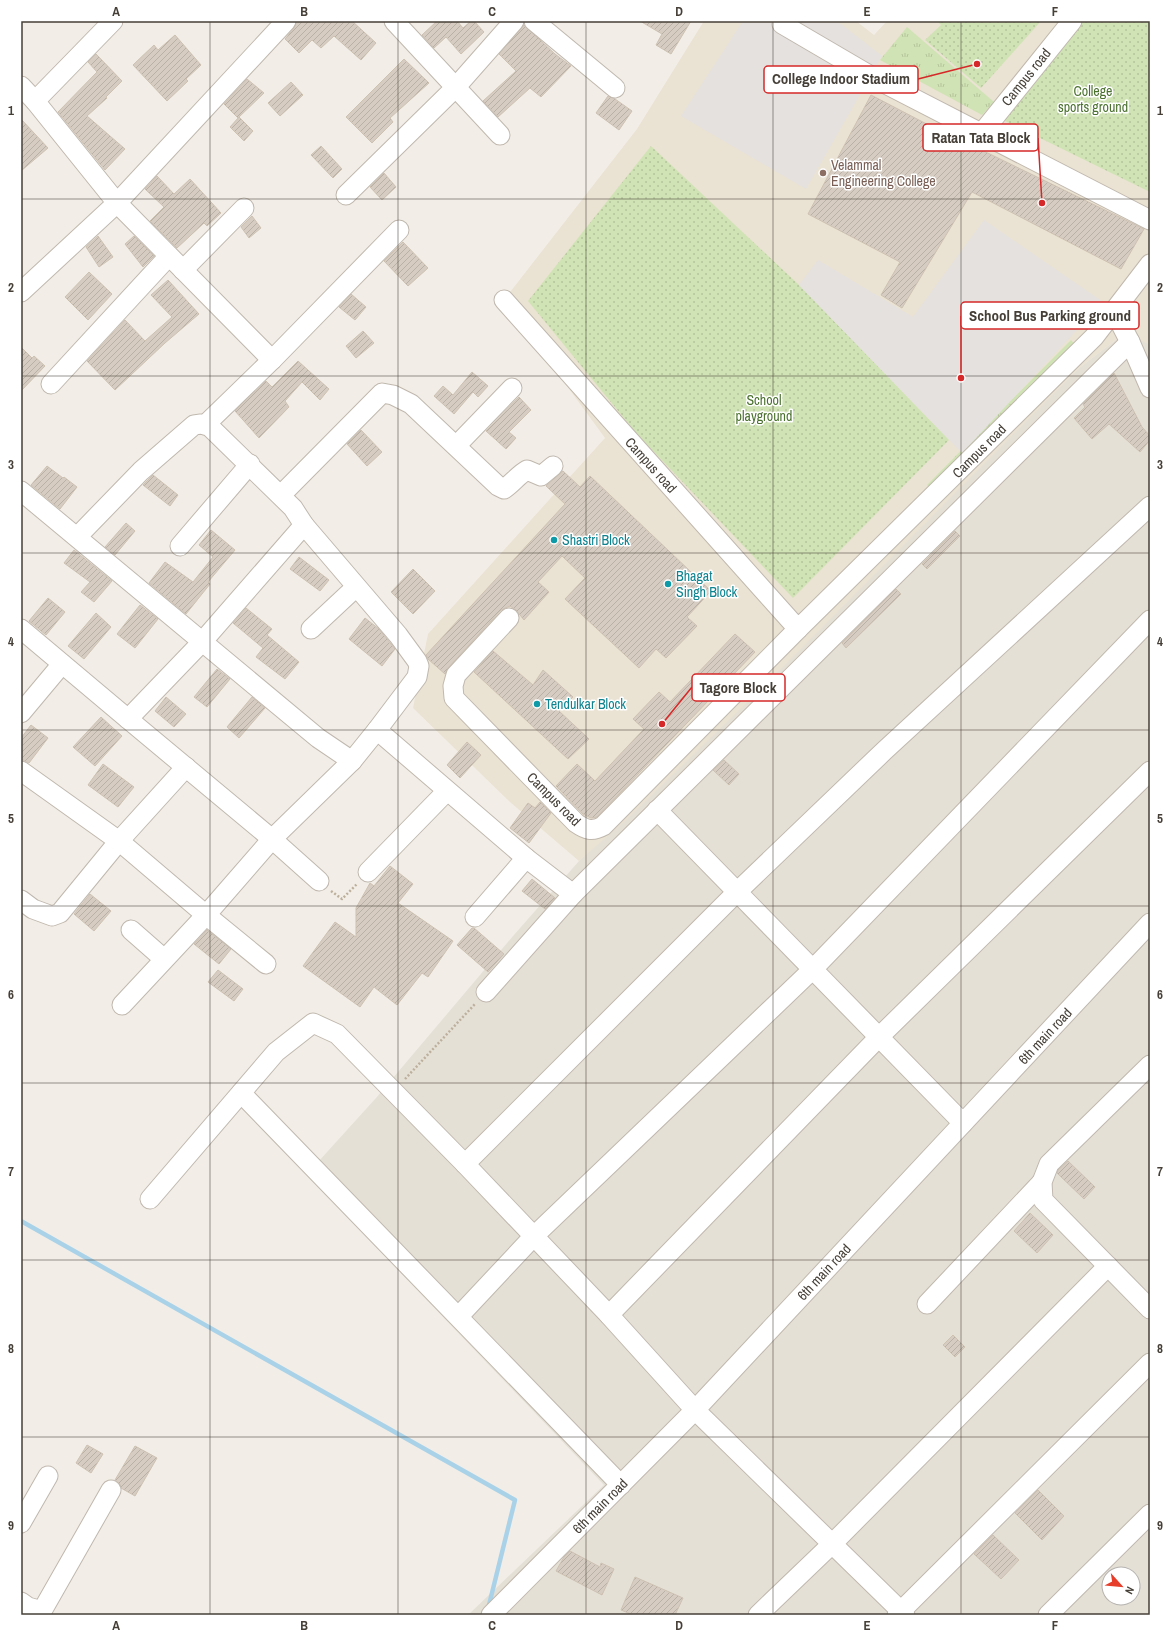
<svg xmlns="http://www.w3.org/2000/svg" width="1171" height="1636" font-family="'Archivo Narrow',sans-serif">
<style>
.residential{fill:#e5e0d6;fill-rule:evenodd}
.education{fill:#eae2d2}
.grass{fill:url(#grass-tufts)}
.park{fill:url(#park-dots)}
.parking{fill:#e4e1df}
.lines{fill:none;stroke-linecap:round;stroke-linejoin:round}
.stream{stroke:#a9d2e9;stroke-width:4.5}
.building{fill:url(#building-hatch);stroke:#cdc1b2}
.minor-casing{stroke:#c0b8ae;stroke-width:21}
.path{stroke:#bdb09d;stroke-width:2.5;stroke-dasharray:2 2;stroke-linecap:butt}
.minor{stroke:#fff;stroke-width:19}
.grid{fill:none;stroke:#453f37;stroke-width:1;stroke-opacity:0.55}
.education-dot{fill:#8d6e63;stroke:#fff;stroke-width:1.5}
.culture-dot{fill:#0f9aa8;stroke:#fff;stroke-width:1.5}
.labels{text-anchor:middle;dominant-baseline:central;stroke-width:3;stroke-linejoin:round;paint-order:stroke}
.street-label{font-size:14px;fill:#453f37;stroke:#fff}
.park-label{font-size:14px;fill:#4b712f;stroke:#fff}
.education-label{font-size:14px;fill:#785e54;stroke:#fff;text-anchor:start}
.culture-label{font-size:14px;fill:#0d838f;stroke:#fff;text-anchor:start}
.leader{fill:none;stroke:#d62828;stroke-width:1.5}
.callout-dot{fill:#d62828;stroke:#fff;stroke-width:1.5}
.callout{fill:#fff;stroke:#d62828;stroke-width:1.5}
.callout-label{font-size:15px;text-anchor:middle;font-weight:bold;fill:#453f37}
.neatline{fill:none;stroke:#453f37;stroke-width:1.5}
.grid-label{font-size:13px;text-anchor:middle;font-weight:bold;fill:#453f37}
</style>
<defs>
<pattern id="grass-tufts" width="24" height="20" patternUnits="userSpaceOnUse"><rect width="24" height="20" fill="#d0e3b4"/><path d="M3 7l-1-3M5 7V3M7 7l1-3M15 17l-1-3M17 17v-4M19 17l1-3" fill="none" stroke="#b4c49b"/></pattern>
<pattern id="park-dots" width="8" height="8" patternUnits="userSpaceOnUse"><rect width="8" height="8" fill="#d0e3b4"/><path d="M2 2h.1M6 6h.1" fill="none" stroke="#b4c49b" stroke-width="1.8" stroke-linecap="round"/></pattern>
<pattern id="building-hatch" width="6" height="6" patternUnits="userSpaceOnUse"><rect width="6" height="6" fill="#d6ccc1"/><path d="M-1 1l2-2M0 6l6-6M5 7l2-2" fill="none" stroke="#b9b0a6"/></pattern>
</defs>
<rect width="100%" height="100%" fill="#f2eee7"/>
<!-- residential -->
<path class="residential" d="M1126 332 1150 343V1615H468L604 1485 398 1270 308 1173 376 1098 513 936 579 861 1079 368ZM1109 1574H1133V1598H1109Z"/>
<!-- education -->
<polygon class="education" points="704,21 856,21 874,35 887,21 1150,21 1150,345 1126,332 1079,368 762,688 627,819 579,861 510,802 413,708 428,634 605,438 504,300 637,129"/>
<!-- grass -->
<g class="grass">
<polygon points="907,27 994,102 982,115 880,60"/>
<polygon points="1071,340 1078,349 935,495 927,485"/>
</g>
<!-- park -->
<g class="park">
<polygon points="937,21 1041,21 981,88 925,40 941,25"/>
<polygon points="1082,21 1150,21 1150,192 1003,120"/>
<polygon points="651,146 799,285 949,440 793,598 637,434 528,301"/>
</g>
<!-- parking -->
<g class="parking">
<polygon points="743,21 837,21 882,56 806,189 681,116"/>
<polygon points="984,220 1103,302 962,453 799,285 818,260 913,317"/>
</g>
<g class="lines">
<!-- stream -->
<polyline class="stream" points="21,1221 515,1500 488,1609"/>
</g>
<!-- building -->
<g class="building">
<polygon points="297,21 352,21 376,43 361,60 334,36 321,48 312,40 299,53 285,39 294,28"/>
<polygon points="437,21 457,21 463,28 471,21 474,21 484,32 461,54 446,37 434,48 422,35"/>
<polygon points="640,21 691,21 671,54 656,45 662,34"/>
<polygon points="524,25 555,54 571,66 541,97 530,88 498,117 483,101 516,71 499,54"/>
<polygon points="175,35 201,65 186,79 188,81 167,101 133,65 154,45 158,50"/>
<polygon points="96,54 122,81 106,97 107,98 87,116 125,149 105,170 58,112 97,72 88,62"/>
<polygon points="404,59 429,83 390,118 393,122 372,143 346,117"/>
<polygon points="247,79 264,93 238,118 224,104"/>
<polygon points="291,82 303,95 280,116 268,103"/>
<polygon points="871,95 963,143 963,141 1144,229 1121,269 972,192 902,308 881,295 900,262 808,214"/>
<polygon points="608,96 615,99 632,111 619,130 596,113"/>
<polygon points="239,117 253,131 244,141 230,127"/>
<polygon points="21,119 48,148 21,171"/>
<polygon points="321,146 342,169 333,178 311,155"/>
<polygon points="384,173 396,187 382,200 370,187"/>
<polygon points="157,176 174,194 190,179 221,213 207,226 204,223 177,248 150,221 164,207 145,189"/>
<polygon points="252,216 261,228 249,238 241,227"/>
<polygon points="98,236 113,257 99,267 86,247"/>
<polygon points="134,236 154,256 143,267 125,244"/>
<polygon points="403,242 428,268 408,286 384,261"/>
<polygon points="89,272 112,294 88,320 65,297"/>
<polygon points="168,280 199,314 165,343 115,390 87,361 125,320 145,341 172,317 151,295"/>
<polygon points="351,294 366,307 355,320 339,307"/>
<polygon points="363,331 374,343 356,358 346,346"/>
<polygon points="21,347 32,358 34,356 45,366 21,391"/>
<polygon points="298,361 329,389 320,400 302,382 285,401 289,407 259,438 235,411 266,381 272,387"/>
<polygon points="472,372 488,386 478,397 473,392 454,414 434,396 443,386 453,395"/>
<polygon points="1114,373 1142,427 1150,436 1150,440 1140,452 1109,424 1092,439 1074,418 1085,407 1083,404"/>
<polygon points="519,397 531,410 509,432 516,438 506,449 486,431"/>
<polygon points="361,430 382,452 367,466 347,444"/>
<polygon points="47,466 63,478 64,477 77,487 60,509 31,485"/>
<polygon points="563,471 580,487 590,476 711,591 687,617 697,626 666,658 656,649 639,668 565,599 585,578 562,556 538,582 549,592 524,620 516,610 510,606 501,610 448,668 445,674 428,659 426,655 565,504 546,486"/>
<polygon points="153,475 178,495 170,506 143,485"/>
<polygon points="126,523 135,531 115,555 105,547"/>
<polygon points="211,530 235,550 208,582 210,584 186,614 149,583 165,562 193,582 213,557 199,545"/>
<polygon points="955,531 960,536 927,569 922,564"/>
<polygon points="74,550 112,581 94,602 81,592 90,582 64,563"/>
<polygon points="299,557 329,580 320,591 290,569"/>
<polygon points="413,569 435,591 413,614 391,592"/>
<polygon points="896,589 901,594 846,648 842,643"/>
<polygon points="48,598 65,612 46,635 29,621"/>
<polygon points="140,605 158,619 135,648 117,634"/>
<polygon points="246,608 272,629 267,635 299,662 285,679 256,657 263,648 233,623"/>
<polygon points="96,613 111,627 84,659 68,646"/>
<polygon points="365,618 379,629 395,649 382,666 349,639"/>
<polygon points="735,634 755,652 597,817 591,818 583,814 556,786 577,764 595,781 644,729 633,719 659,692 670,702"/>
<polygon points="493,651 533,685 543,670 573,697 559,711 589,739 568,759 474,672"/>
<polygon points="217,669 230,679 207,707 194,697"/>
<polygon points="166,697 186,714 174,727 155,711"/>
<polygon points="252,697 265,708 239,738 227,727"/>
<polygon points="101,717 122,736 95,766 73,747"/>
<polygon points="31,725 48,738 29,763 21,759 21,738"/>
<polygon points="467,742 481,755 460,778 447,765"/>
<polygon points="724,760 739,774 729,785 713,770"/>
<polygon points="103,764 134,787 118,807 88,785"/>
<polygon points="540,802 551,813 529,843 510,828 528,803 535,808"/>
<polygon points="390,866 413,884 398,903 453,941 428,977 422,973 397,1005 374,987 360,1007 303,966 335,922 356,937 356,908 370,883 374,886"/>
<polygon points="532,879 555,898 545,909 522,891"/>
<polygon points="90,894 111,911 94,931 74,914"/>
<polygon points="472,928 474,928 504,954 488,972 457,945"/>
<polygon points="207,930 231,949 219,964 194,944"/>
<polygon points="218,970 243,989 234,1001 208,982"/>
<polygon points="1068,1161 1095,1187 1084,1199 1057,1173 1058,1170"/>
<polygon points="1030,1213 1053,1235 1037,1253 1014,1231"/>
<polygon points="953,1335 965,1347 955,1357 943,1345"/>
<polygon points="87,1445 103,1454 91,1473 76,1463"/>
<polygon points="135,1446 157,1458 135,1496 121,1488 120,1484 115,1480"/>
<polygon points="1038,1490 1064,1516 1042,1540 1015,1513"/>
<polygon points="993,1535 1019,1560 1001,1579 974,1554"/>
<polygon points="570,1551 600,1567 601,1563 614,1569 602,1595 556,1571 564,1557"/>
<polygon points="635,1577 683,1598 675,1615 633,1615 621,1610"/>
</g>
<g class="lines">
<!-- minor casing -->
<g class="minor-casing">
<g id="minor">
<polyline points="394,21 500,135"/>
<polyline points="534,21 615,88"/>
<polyline points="782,24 876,79 1150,220"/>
<polyline points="21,86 35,101 117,203 272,360"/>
<polyline points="35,101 113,21"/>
<polyline points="981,134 1072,21"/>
<polyline points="346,195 455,88 514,21"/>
<polyline points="183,270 244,208"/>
<polyline points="21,292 117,203 286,21"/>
<polyline points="504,300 798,629 1094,337 1150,264"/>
<polyline points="1114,311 1130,342"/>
<polyline points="51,384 169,256"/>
<polyline points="205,425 272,360 399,230"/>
<polyline points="456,446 512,388"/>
<polyline points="21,491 318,738 352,761"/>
<path d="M281 495 382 393 393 395 411 404 498 486 504 489C513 483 518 475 527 470L541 476 553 466"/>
<polyline points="304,525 202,642 128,719 272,839 319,881"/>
<polyline points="77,537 141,471 194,425 201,424 209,426 293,508 304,525 398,635 417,661 419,666 417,677 377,730 352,761 272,839 206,915 122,1005"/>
<polyline points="180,546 250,464"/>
<path d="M509 618 456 675 453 686 454 698 576 823C586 830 592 832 603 826L798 629"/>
<polyline points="21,629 128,719"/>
<polyline points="311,629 356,587"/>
<polyline points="21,713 62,664"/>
<polyline points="377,730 526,858 573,894"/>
<polyline points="21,771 119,841 206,915 266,964"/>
<polyline points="657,810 963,1123"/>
<polyline points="368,872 447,791"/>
<polyline points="21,900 33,909 52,916 60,913 119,841 186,767"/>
<polyline points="475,917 526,858"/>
<polyline points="131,930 164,959"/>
<polyline points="486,992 573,894 1130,342 1150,388"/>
<polyline points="1150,1065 1049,1164 1042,1182 1043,1200 1150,1309"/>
<polyline points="241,1093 621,1485"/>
<polyline points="465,1164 737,892 884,751 1150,506"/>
<polyline points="150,1199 276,1052 313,1023 337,1034 465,1164 609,1315 695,1410 905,1615"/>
<polyline points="927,1304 1042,1182"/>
<polyline points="609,1315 879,1037 1150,771"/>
<polyline points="459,1316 533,1237 813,969 1150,620"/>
<polyline points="21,1523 48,1476"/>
<polyline points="21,1602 28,1607 42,1611 111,1490"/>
<polyline points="491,1615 695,1410 1150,923"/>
<polyline points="758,1615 832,1544 1108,1266"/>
<polyline points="897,1615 1150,1363"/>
<polyline points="1048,1615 1150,1514"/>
</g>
</g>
<!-- path -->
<g class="path">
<polyline points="331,891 342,899 357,884"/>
<polyline points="405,1079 475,1004"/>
</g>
<!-- minor -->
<use href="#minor" class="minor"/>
</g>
<!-- grid -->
<path class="grid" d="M210 21V1615M398 21V1615M586 21V1615M773 21V1615M961 21V1615M21 199H1150M21 376H1150M21 553H1150M21 730H1150M21 906H1150M21 1083H1150M21 1260H1150M21 1437H1150"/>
<!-- markers -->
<circle class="education-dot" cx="823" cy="173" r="4"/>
<g class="culture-dot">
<circle cx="554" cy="540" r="4"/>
<circle cx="668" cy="584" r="4"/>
<circle cx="537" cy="704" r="4"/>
</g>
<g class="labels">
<!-- street labels -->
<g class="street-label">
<text transform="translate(1026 77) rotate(-51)">Campus road</text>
<text transform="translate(979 451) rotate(-45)">Campus road</text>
<text transform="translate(651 465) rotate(48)">Campus road</text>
<text transform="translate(554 799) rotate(45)">Campus road</text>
<text transform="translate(1045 1036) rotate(-47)">6th main road</text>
<text transform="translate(824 1272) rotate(-47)">6th main road</text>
<text transform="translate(600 1506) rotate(-45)">6th main road</text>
</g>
<!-- park labels -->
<g class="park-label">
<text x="1093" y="91">College<tspan x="1093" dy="16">sports ground</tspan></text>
<text x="764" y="400">School<tspan x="764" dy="16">playground</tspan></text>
</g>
<!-- education labels -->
<g class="education-label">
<text x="831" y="165">Velammal<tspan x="831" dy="16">Engineering College</tspan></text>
</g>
<!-- culture labels -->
<g class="culture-label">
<text x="562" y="540">Shastri Block</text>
<text x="676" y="576">Bhagat<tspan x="676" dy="16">Singh Block</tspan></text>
<text x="545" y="704">Tendulkar Block</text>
</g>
</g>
<!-- callouts -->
<path class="leader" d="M977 64L918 79M1042 203L1038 138M961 378L961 316M662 724L692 687"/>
<g class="callout-dot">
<circle cx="977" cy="64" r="4"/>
<circle cx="1042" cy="203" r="4"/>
<circle cx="961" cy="378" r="4"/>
<circle cx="662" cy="724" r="4"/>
</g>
<g class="callout">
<rect x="764" y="66" width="154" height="27" rx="4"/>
<rect x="923" y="124" width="115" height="27" rx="4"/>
<rect x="961" y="302" width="178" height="27" rx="4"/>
<rect x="692" y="674" width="93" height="27" rx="4"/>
</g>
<g class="callout-label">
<text x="841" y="84">College Indoor Stadium</text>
<text x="981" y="143">Ratan Tata Block</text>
<text x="1050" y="321">School Bus Parking ground</text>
<text x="738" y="693">Tagore Block</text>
</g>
<!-- border -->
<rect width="1171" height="1636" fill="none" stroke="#ffffff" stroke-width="44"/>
<!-- north arrow -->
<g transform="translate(1121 1586) rotate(117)"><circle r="19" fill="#ffffff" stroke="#b5b2af"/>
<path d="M0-3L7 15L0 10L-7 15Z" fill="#e63e2a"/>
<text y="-6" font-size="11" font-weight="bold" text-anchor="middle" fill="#453f37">N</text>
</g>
<rect x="22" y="22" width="1127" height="1592" class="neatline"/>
<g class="grid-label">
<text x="116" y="16">A</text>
<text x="304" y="16">B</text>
<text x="492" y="16">C</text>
<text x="679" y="16">D</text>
<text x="867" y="16">E</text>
<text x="1055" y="16">F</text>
<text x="11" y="115">1</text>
<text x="1160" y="115">1</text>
<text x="11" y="292">2</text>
<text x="1160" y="292">2</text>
<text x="11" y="469">3</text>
<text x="1160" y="469">3</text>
<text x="11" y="646">4</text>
<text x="1160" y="646">4</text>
<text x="11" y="823">5</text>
<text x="1160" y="823">5</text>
<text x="11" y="999">6</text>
<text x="1160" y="999">6</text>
<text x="11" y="1176">7</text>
<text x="1160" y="1176">7</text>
<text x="11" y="1353">8</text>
<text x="1160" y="1353">8</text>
<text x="11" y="1530">9</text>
<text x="1160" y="1530">9</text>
<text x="116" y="1630">A</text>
<text x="304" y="1630">B</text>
<text x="492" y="1630">C</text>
<text x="679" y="1630">D</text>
<text x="867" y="1630">E</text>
<text x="1055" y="1630">F</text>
</g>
</svg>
